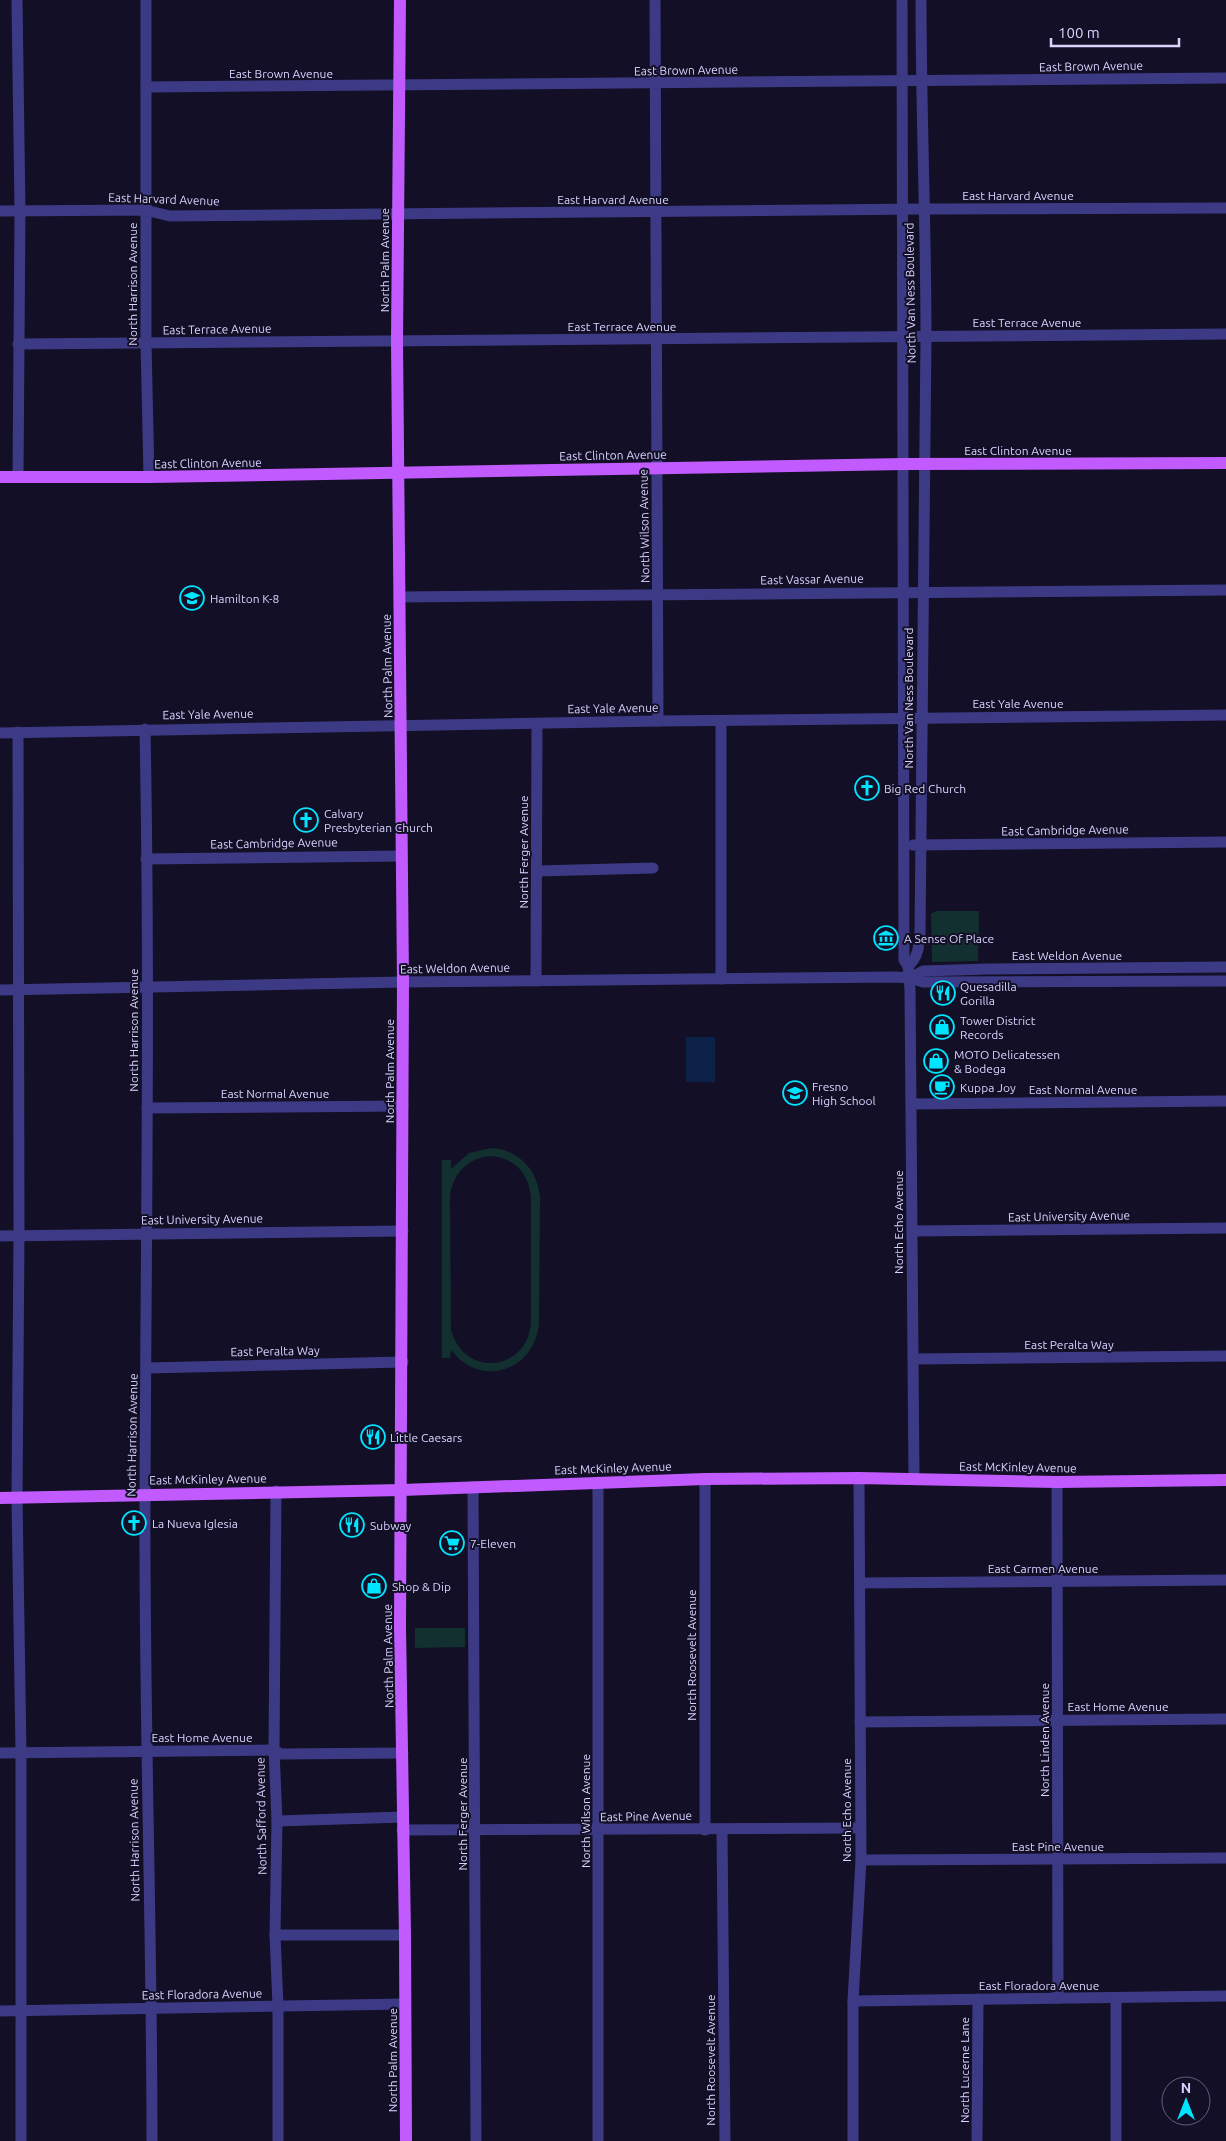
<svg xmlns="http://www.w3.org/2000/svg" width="1226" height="2141" font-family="Ubuntu,sans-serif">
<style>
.green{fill:#12302f;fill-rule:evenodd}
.water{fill:#0c2248}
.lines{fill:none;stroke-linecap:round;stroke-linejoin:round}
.minor{stroke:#3d3a85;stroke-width:11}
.major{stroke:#c25bff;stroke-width:12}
.labels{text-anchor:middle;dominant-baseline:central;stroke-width:4;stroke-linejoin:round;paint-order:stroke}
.street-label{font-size:12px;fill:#d9d4ff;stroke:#130f26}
.poi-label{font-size:12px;fill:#d9d4ff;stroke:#130f26;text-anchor:start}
</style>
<rect width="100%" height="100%" fill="#130f26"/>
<!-- green -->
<g class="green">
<polygon points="936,911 979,911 978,961 932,962 931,914"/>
<path d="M491 1148C519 1150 537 1169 540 1197L539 1323C535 1371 481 1389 451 1350L450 1358H442V1160H451V1169L469 1153ZM491 1156C514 1158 529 1173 531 1197V1323C527 1372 464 1378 451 1330L450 1196C453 1173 468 1158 491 1156Z"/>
<polygon points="415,1628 465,1628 465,1647 415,1648"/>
</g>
<!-- water -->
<rect class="water" x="686" y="1037" width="29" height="45"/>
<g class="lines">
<!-- minor -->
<g class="minor">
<polyline points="17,0 20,211 18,477"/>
<polyline points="146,0 146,343 149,477"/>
<polyline points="655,0 658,721"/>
<polyline points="902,0 904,960 908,966 910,990 914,1479"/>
<polyline points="146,87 1226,78"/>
<polyline points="0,211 145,210 170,216 923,209 1226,208"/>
<polyline points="18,344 1226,334"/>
<path d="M399 597C675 596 950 591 1226 590"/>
<path d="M145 729C150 985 146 1240 145 1495 144 1711 152 1926 152 2141"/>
<polyline points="18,732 19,1235 17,1498 21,1752 21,2141"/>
<polyline points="0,733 658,721 1226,715"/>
<polyline points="913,845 1226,842"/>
<polyline points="146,859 402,856"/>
<polyline points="537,871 653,868"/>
<path d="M908 966C918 958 919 946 920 934 921 736 924 537 926 338 926 225 921 113 921 0"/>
<polyline points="910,978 923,971 988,969 1226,967"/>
<polyline points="721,979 721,722"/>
<polyline points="536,981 537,724"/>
<polyline points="0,990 403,982 896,977 910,978 923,982 1226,981"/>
<polyline points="911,1104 1226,1101"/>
<polyline points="147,1108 403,1106"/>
<polyline points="912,1231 1226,1228"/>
<polyline points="0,1236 403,1231"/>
<polyline points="913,1359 1226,1356"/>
<polyline points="147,1368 403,1362"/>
<polyline points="598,1482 598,2141"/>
<polyline points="1057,1482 1058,1998"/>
<polyline points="473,1487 476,2141"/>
<polyline points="276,1491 274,1750 277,1821 275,1935 278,2006 278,2141"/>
<polyline points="860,1583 1226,1580"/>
<polyline points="860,1722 1226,1719"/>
<polyline points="0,1753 274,1750 281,1754 403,1753"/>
<polyline points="277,1821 403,1817"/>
<polyline points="402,1830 860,1828"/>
<polyline points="705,1830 705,1479"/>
<polyline points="722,1830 725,2141"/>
<polyline points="861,1860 1226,1858"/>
<polyline points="275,1935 405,1935"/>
<polyline points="1116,1998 1116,2141"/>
<polyline points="853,2001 1226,1996"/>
<polyline points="0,2011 405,2004"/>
<polyline points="853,2141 853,2001 861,1860 859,1478"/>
<polyline points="977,2141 978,1999"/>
</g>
<!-- major -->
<g class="major">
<polyline points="400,0 397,341 403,982 400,1627 405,1935 406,2141"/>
<polyline points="0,477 149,477 904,464 1226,463"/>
<polyline points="0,1498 402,1490 705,1479 859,1478 1057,1482 1226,1480"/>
</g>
</g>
<!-- icons -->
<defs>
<g id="school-ring" transform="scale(1.25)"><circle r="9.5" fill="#130f26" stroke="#00e5ff" stroke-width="1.5"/><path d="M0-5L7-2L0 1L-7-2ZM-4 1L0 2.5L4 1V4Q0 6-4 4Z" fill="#00e5ff"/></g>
<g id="church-ring" transform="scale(1.25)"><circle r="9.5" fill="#130f26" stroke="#00e5ff" stroke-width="1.5"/><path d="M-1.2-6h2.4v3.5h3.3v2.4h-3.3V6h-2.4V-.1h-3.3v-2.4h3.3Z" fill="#00e5ff"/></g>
<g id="museum-ring" transform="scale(1.25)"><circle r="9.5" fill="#130f26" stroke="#00e5ff" stroke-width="1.5"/><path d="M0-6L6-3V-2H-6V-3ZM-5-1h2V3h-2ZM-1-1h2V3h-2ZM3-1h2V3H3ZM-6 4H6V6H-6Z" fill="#00e5ff"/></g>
<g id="restaurant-ring" transform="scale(1.25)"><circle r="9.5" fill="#130f26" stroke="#00e5ff" stroke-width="1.5"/><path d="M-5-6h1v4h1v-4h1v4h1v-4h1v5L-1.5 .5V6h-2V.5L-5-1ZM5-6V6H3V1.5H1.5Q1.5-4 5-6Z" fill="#00e5ff"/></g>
<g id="shop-ring" transform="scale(1.25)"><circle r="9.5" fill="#130f26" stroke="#00e5ff" stroke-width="1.5"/><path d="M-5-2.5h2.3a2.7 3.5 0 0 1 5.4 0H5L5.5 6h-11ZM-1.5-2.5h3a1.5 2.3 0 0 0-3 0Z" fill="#00e5ff"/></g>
<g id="cafe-ring" transform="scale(1.25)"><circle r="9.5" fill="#130f26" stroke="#00e5ff" stroke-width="1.5"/><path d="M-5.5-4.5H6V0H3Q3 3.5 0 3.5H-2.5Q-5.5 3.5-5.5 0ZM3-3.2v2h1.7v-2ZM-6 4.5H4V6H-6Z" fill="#00e5ff"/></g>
<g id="supermarket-ring" transform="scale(1.25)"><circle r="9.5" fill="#130f26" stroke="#00e5ff" stroke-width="1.5"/><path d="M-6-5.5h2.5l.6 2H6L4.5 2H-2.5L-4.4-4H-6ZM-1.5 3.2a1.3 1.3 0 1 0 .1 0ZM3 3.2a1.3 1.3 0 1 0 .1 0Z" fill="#00e5ff"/></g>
</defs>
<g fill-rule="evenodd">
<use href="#school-ring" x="192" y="598"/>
<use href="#church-ring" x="867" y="788"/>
<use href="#church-ring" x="306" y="820"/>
<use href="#museum-ring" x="886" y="938"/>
<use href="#restaurant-ring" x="943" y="993"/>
<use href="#shop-ring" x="942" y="1027"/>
<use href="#shop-ring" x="936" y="1061"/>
<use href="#cafe-ring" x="942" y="1087"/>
<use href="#school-ring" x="795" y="1093"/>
<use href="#restaurant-ring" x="373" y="1437"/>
<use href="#church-ring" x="134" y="1523"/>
<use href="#restaurant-ring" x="352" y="1525"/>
<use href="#supermarket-ring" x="452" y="1543"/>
<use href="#shop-ring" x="374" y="1586"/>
</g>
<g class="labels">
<!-- street labels -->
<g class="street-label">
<text transform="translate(1091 66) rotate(-1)">East Brown Avenue</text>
<text transform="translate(686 70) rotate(-1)">East Brown Avenue</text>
<text x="281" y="73">East Brown Avenue</text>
<text x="1018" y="195">East Harvard Avenue</text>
<text transform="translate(164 199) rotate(2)">East Harvard Avenue</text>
<text x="613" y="199">East Harvard Avenue</text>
<text transform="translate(384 260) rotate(-90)">North Palm Avenue</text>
<text transform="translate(132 284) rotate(-90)">North Harrison Avenue</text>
<text transform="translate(910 293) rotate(-91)">North Van Ness Boulevard</text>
<text x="1027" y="322">East Terrace Avenue</text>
<text x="622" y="326">East Terrace Avenue</text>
<text transform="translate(217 329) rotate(-1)">East Terrace Avenue</text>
<text x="1018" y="450">East Clinton Avenue</text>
<text transform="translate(613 455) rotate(-1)">East Clinton Avenue</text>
<text transform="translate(208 463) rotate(-1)">East Clinton Avenue</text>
<text transform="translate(644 526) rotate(-91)">North Wilson Avenue</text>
<text transform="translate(812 579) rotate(-1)">East Vassar Avenue</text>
<text transform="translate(387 666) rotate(-91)">North Palm Avenue</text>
<text transform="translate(908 698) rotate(-90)">North Van Ness Boulevard</text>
<text x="1018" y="703">East Yale Avenue</text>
<text transform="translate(613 708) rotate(-1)">East Yale Avenue</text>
<text transform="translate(208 714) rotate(-1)">East Yale Avenue</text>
<text transform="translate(1065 830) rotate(-1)">East Cambridge Avenue</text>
<text transform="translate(274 843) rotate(-1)">East Cambridge Avenue</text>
<text transform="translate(523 852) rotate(-90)">North Ferger Avenue</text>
<text x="1067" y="955">East Weldon Avenue</text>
<text transform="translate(455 968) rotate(-1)">East Weldon Avenue</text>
<text transform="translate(133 1030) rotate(-90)">North Harrison Avenue</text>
<text transform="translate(389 1071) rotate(-90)">North Palm Avenue</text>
<text x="1083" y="1089">East Normal Avenue</text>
<text x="275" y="1093">East Normal Avenue</text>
<text transform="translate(1069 1216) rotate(-1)">East University Avenue</text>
<text transform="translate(202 1219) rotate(-1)">East University Avenue</text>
<text transform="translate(898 1222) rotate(-90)">North Echo Avenue</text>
<text x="1069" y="1344">East Peralta Way</text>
<text transform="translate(275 1351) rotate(-1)">East Peralta Way</text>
<text transform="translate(132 1435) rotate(-89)">North Harrison Avenue</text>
<text transform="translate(1018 1467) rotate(1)">East McKinley Avenue</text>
<text transform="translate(613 1468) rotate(-2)">East McKinley Avenue</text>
<text transform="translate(208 1479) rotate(-1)">East McKinley Avenue</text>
<text x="1043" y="1568">East Carmen Avenue</text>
<text transform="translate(691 1655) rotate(-90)">North Roosevelt Avenue</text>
<text transform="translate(388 1656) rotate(-91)">North Palm Avenue</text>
<text x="1118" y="1706">East Home Avenue</text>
<text x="202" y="1737">East Home Avenue</text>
<text transform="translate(1044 1740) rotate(-90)">North Linden Avenue</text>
<text transform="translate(846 1810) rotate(-90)">North Echo Avenue</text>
<text transform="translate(585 1811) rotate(-90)">North Wilson Avenue</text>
<text transform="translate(462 1814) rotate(-90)">North Ferger Avenue</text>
<text transform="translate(261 1816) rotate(-91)">North Safford Avenue</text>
<text transform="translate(646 1816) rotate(-1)">East Pine Avenue</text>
<text transform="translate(134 1840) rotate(-91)">North Harrison Avenue</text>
<text x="1058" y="1846">East Pine Avenue</text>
<text x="1039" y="1985">East Floradora Avenue</text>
<text transform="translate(202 1994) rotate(-1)">East Floradora Avenue</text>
<text transform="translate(392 2060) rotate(-90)">North Palm Avenue</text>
<text transform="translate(710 2060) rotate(-90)">North Roosevelt Avenue</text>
<text transform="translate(964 2070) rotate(-90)">North Lucerne Lane</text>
</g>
<!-- poi labels -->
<g class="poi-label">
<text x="210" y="598">Hamilton K-8</text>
<text x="884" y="788">Big Red Church</text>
<text x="324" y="813">Calvary<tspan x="324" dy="14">Presbyterian Church</tspan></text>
<text x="904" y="938">A Sense Of Place</text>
<text x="960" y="986">Quesadilla<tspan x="960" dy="14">Gorilla</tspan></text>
<text x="960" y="1020">Tower District<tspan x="960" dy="14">Records</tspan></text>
<text x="954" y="1054">MOTO Delicatessen<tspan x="954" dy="14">&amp; Bodega</tspan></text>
<text x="812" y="1086">Fresno<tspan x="812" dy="14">High School</tspan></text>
<text x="960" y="1087">Kuppa Joy</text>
<text x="390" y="1437">Little Caesars</text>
<text x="152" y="1523">La Nueva Iglesia</text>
<text x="370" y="1525">Subway</text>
<text x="470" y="1543">7-Eleven</text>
<text x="392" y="1586">Shop &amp; Dip</text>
</g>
</g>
<!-- north arrow -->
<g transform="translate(1186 2101)"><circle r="24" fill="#130f26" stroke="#625e7d"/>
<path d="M0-4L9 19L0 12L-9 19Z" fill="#00e5ff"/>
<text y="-8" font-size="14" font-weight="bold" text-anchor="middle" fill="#d9d4ff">N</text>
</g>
<!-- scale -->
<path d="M1051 38v8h128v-8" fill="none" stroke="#d9d4ff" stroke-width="2.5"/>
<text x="1058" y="38" font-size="15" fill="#d9d4ff" stroke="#130f26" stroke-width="4" paint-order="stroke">100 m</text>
</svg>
